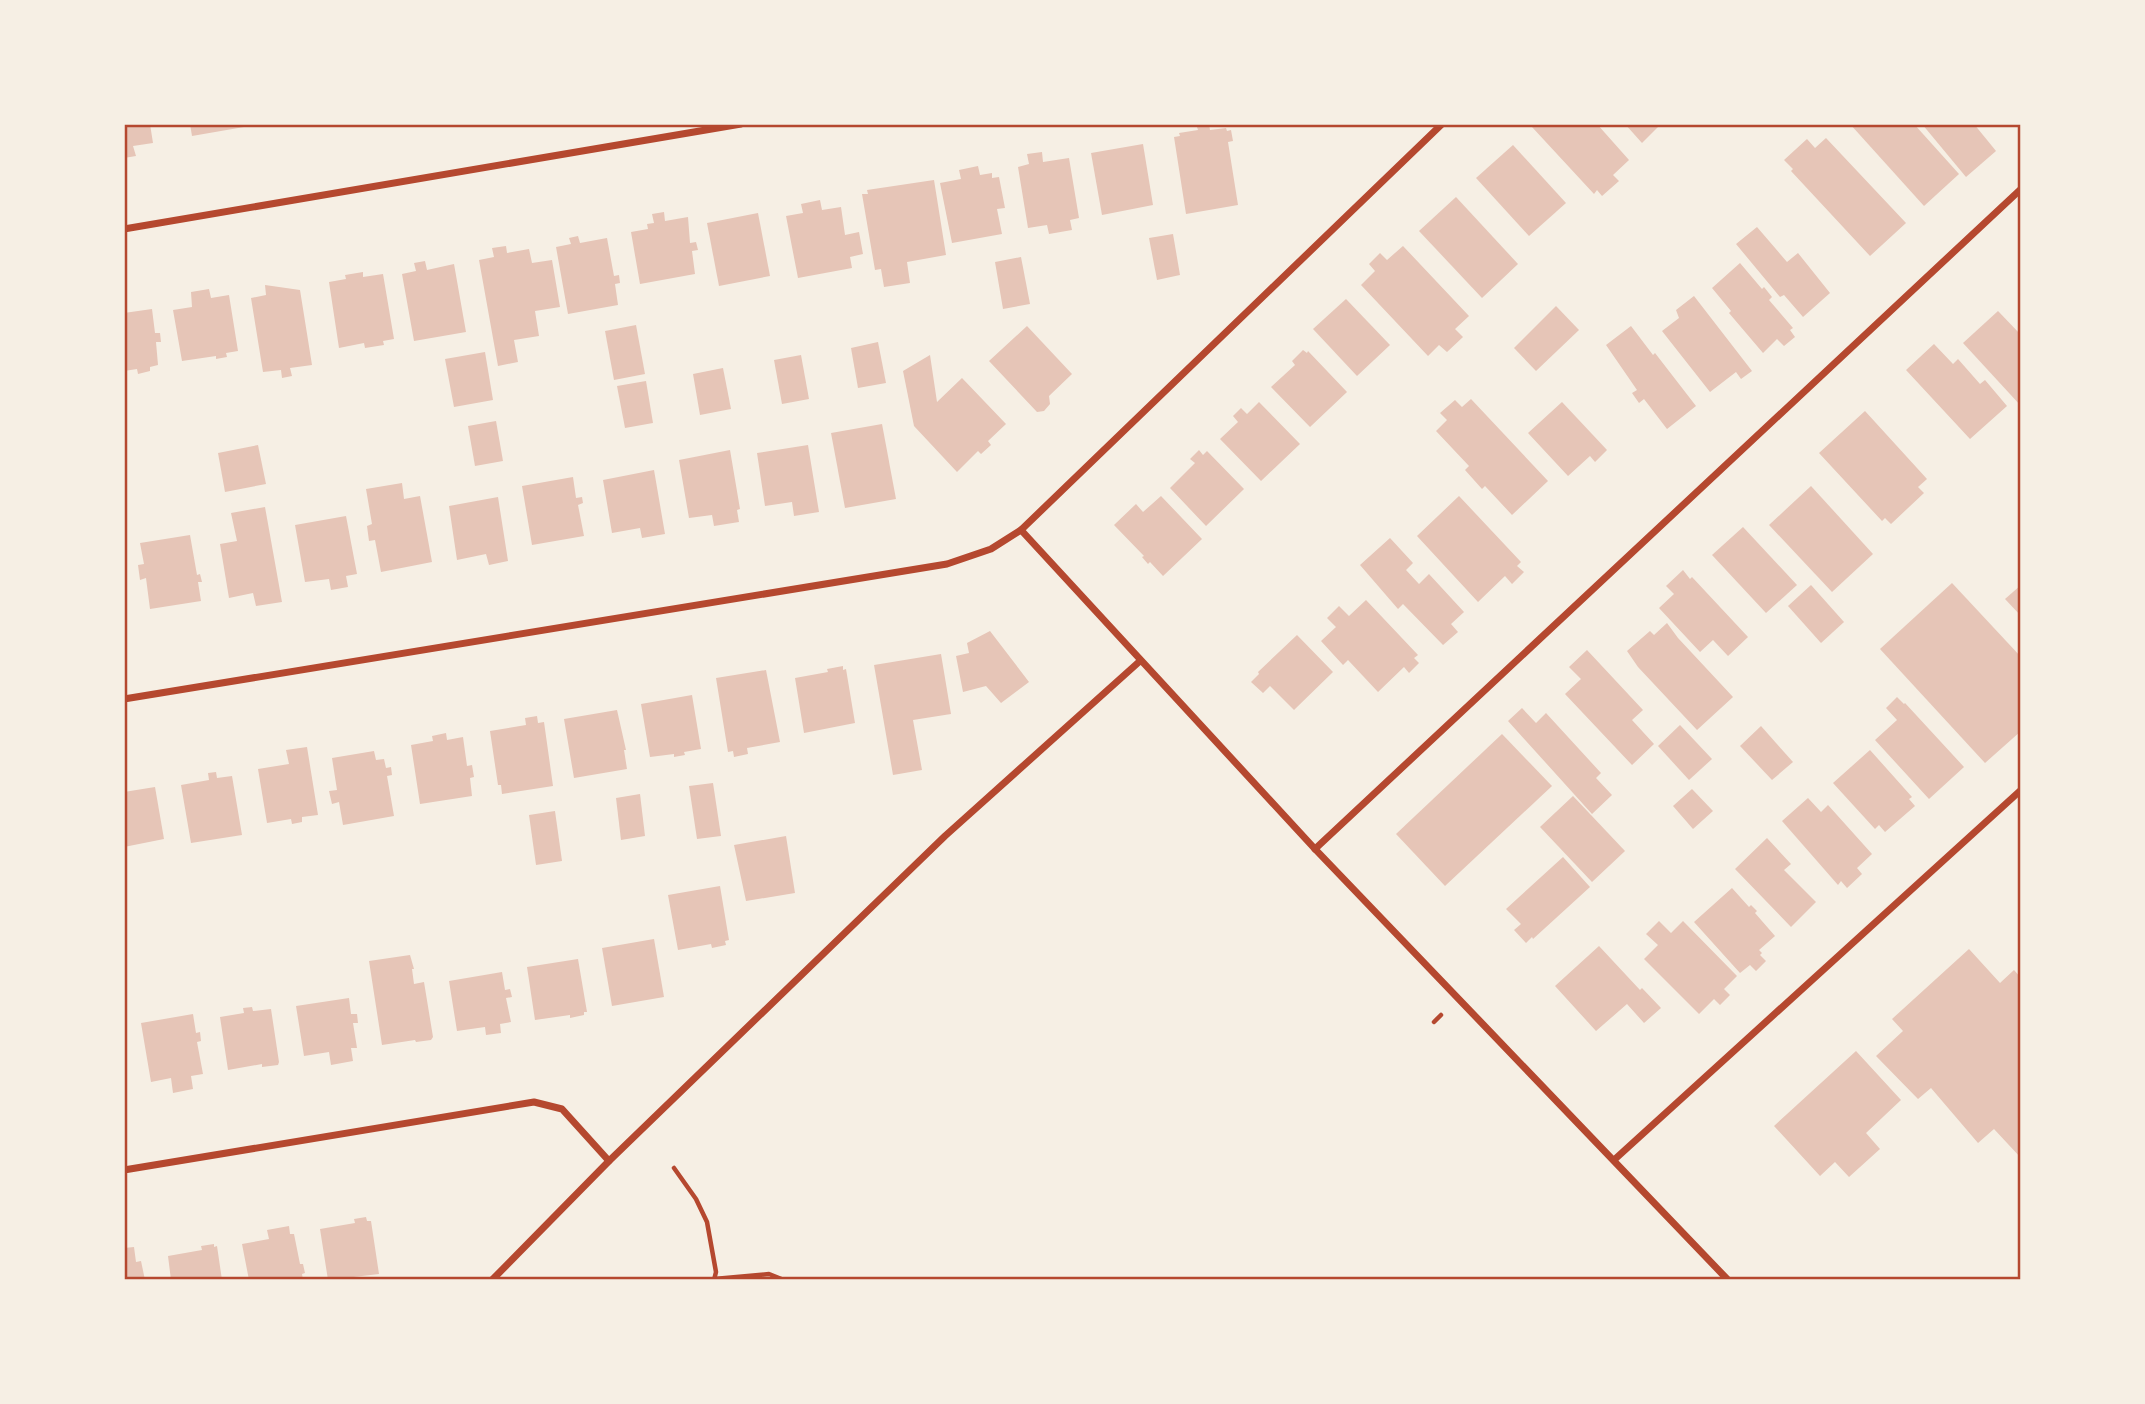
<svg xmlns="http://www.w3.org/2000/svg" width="2145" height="1404" font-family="'Noto Sans',sans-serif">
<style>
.building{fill:#e6c5b7}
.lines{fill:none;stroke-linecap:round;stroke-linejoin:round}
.path{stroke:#b5482f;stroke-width:4.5}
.minor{stroke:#b5482f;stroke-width:7}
.neatline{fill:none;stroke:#b5482f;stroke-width:2.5}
</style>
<rect width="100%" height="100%" fill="#f6efe4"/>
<!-- building -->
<g class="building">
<polygon points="124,124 150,124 153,143 133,146 136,156 124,158"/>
<polygon points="190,124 244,124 244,127 192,136"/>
<polygon points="1196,124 1209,124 1210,130 1226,128 1227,131 1231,130 1233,141 1228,142 1238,205 1186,214 1174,137 1180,136 1179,133 1198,130"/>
<polygon points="1535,124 1597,124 1629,160 1613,175 1619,181 1602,196 1597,190 1594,194 1532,127"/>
<polygon points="1625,124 1661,124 1642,143"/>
<polygon points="1850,124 1914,124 1959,174 1924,206"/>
<polygon points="1922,124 1974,124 1996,151 1966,177"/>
<polygon points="1826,138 1906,223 1870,256 1791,171 1793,169 1784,160 1807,139 1815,148"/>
<polygon points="1143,144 1153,205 1102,215 1091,153"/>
<polygon points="1513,145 1566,203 1529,236 1476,178"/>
<polygon points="1042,152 1043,162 1069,158 1079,218 1070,220 1072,230 1049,234 1047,225 1028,228 1018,167 1029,164 1027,154"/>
<polygon points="978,166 980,175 992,173 992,178 999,177 1005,208 997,209 1002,234 952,243 940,183 961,179 959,170"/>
<polygon points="934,180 946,255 907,262 910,283 884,287 881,269 875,270 862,194 868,194 867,190"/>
<polygon points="1456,197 1518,264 1482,298 1419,231"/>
<polygon points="820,200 822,210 841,207 845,235 859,232 863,254 850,257 852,268 798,278 786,216 803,213 801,204"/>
<polygon points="664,212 665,221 688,217 690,243 696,242 698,250 692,251 695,274 640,284 631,232 648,229 647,224 654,223 652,214"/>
<polygon points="758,213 770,276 719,286 707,223"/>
<polygon points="1757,227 1787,262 1798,253 1830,293 1803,317 1784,295 1780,297 1736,244"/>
<polygon points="1173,234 1180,275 1157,280 1149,238"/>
<polygon points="578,236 580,243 607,238 614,276 619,275 620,283 615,284 618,305 568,314 556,247 571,244 569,238"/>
<polygon points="506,246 507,253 529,249 532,263 552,260 560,307 535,311 539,336 514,340 518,362 498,366 479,260 494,257 492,248"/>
<polygon points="1403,246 1469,316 1455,329 1463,337 1447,352 1439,345 1428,356 1361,285 1375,271 1369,264 1380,253 1387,260"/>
<polygon points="1021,257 1030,304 1003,309 995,262"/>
<polygon points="425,261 427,270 454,264 466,332 414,341 402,274 416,271 414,263"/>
<polygon points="1740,263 1762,289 1764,287 1772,297 1769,300 1793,328 1790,330 1795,337 1784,346 1777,339 1763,353 1729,313 1731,311 1712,288"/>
<polygon points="363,272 363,277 383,274 394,339 383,341 384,345 365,348 364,343 339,348 329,282 346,279 345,275"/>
<polygon points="265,285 300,290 312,365 290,368 292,376 282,378 281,370 263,372 251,298 266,295"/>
<polygon points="209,289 211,298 229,295 238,351 226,353 227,357 216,359 216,356 182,361 173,310 192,307 191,292"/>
<polygon points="1694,296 1752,371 1741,379 1736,372 1710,392 1662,331 1679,318 1676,310"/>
<polygon points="1346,299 1390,345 1357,376 1313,329"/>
<polygon points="1556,306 1579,330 1536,371 1514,348"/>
<polygon points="152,309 155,333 160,333 161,342 156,342 158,365 150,367 150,371 138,374 137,369 124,371 124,313"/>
<polygon points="1998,311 2021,335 2021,406 1963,343"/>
<polygon points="636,325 645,374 614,380 605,331"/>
<polygon points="1027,326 1072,374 1049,396 1050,404 1044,411 1037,412 989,361"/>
<polygon points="1631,326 1653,355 1655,353 1696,406 1667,429 1644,399 1639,403 1632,393 1637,390 1606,345"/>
<polygon points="878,342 886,383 858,388 851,348"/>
<polygon points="1934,344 1953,364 1958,359 1980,384 1985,380 2007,406 1970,439 1906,370"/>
<polygon points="1303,350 1307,353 1308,351 1347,392 1310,427 1271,387 1295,365 1292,361"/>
<polygon points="485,352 493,400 454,407 445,359"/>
<polygon points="801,355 809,399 782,404 774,360"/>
<polygon points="930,355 937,402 962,378 1006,424 988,441 991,445 981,454 978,451 957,472 914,426 903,371"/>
<polygon points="723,368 731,409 700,415 693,374"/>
<polygon points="646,381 653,423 625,428 617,386"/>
<polygon points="1471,399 1548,481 1512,515 1485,486 1482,489 1465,470 1469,466 1436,431 1447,420 1440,413 1455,400 1462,407"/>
<polygon points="1259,402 1300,444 1261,481 1220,439 1238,422 1233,416 1241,408 1247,414"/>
<polygon points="1562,402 1607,450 1595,462 1590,456 1568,476 1528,433"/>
<polygon points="1865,411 1927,479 1918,487 1924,493 1891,524 1885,518 1882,521 1819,453"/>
<polygon points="496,421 503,461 475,466 468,426"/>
<polygon points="882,424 896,499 845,508 831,433"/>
<polygon points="258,445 266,484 225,492 218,453"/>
<polygon points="808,445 819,512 794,516 792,502 765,506 757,453"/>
<polygon points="730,450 740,509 737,510 739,522 714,526 712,515 689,518 679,460"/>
<polygon points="1199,450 1203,455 1207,451 1244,489 1206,526 1170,488 1195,463 1190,459"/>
<polygon points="654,470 665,534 642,538 640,528 612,533 603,480"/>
<polygon points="573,477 576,498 582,497 583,503 578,505 584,536 532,545 522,486"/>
<polygon points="402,483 404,499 420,496 432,562 381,572 375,540 369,541 367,526 372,524 366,489"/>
<polygon points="1811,486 1873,554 1832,592 1769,525"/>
<polygon points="1161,496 1202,539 1163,576 1150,562 1148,564 1142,557 1144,556 1114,525 1136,504 1143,512"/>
<polygon points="1459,496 1521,562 1517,566 1524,572 1512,584 1505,576 1478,602 1417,536"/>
<polygon points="498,497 508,561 489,565 486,554 457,560 449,506"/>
<polygon points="265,507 282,602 256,606 253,593 229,598 220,544 237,541 231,513"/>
<polygon points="346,516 357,574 346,576 348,587 331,590 329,579 305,582 295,525"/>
<polygon points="1743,527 1797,585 1766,613 1712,555"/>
<polygon points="190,535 197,575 200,574 202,582 198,582 201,601 150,609 146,578 140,580 138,565 144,564 140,543"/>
<polygon points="1390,538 1413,563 1406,570 1419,584 1429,574 1464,612 1451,624 1458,632 1443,645 1403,604 1398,609 1360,565"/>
<polygon points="1683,570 1690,579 1692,577 1748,637 1728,656 1713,640 1700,652 1659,608 1674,594 1666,586"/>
<polygon points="1952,583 2021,657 2021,731 1985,763 1880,649"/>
<polygon points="1811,585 1844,622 1821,643 1788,606"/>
<polygon points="2021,585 2021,616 2005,599"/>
<polygon points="1366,600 1418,655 1414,658 1419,663 1409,673 1404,667 1378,692 1348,660 1343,665 1321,641 1336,627 1327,618 1339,606 1349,616"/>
<polygon points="1667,623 1678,638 1733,697 1697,730 1638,667 1627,651 1650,631 1654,635"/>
<polygon points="990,631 1029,682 1001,703 986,686 963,692 956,656 969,653 967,643"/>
<polygon points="1297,635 1333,672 1294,710 1270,686 1263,693 1251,682 1259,674 1258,672"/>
<polygon points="1587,650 1643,710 1632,720 1654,744 1632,765 1565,694 1581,679 1569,667"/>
<polygon points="941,654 951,714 913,720 922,770 893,775 874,665"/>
<polygon points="843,666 843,670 846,669 855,723 804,733 795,678 828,672 827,669"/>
<polygon points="766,670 780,742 747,748 748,754 734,757 733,751 728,752 716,678"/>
<polygon points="692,695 701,749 684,752 685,755 674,757 674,754 650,757 641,704"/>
<polygon points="1897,697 1904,704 1905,703 1964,767 1929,799 1875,740 1897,720 1886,708"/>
<polygon points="1522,708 1536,723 1546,713 1601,773 1596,778 1612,795 1592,814 1508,721"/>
<polygon points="617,710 626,750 624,750 627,769 574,778 564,719"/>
<polygon points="537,716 538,723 544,722 553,786 502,794 501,785 498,785 490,731 526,725 525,718"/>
<polygon points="1680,725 1712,759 1689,780 1658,746"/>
<polygon points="1761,726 1793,762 1772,780 1740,746"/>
<polygon points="446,733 447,740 463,737 467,766 472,765 474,777 470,778 472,796 420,804 411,745 433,741 432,736"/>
<polygon points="1502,734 1552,786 1445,886 1396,834"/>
<polygon points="307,747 318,815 302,817 302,822 292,824 291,819 267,823 258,769 289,764 286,750"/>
<polygon points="1870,750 1912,797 1909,799 1915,806 1885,832 1879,825 1875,829 1833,783"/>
<polygon points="374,751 376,760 384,759 386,768 391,767 392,775 387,776 394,816 343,825 339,802 332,804 329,791 337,790 332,758"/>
<polygon points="216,772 217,778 232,776 242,835 191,843 181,785 209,780 208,773"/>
<polygon points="713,783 721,836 697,839 689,786"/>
<polygon points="155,787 164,839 124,847 124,792"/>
<polygon points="1692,789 1713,811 1693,829 1673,806"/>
<polygon points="640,794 645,836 621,840 616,798"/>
<polygon points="1573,796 1625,851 1592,882 1540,827"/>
<polygon points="1808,798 1821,812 1828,805 1872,854 1857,868 1862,874 1847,888 1841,881 1838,885 1782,821"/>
<polygon points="555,811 562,861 536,865 529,815"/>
<polygon points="786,836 795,893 746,901 734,845"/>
<polygon points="1767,838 1791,864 1784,870 1816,902 1791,927 1735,869"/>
<polygon points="1563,857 1590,887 1533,939 1532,937 1526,943 1514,930 1521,924 1506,909"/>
<polygon points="720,886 729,940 725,941 726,945 712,948 711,944 678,950 668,895"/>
<polygon points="1732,888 1749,907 1751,905 1757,911 1755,913 1775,936 1759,950 1762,953 1760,955 1766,961 1756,971 1750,965 1740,973 1694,922"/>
<polygon points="1659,921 1671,933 1683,921 1737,976 1724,989 1730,995 1720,1005 1714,999 1699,1014 1644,959 1658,945 1646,934"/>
<polygon points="654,939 664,997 612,1006 602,948"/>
<polygon points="1599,946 1640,990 1642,988 1661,1008 1644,1023 1627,1004 1596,1031 1555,986"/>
<polygon points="1969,949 2000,983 2014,970 2021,978 2021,1158 1994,1129 1978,1143 1931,1088 1918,1099 1876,1056 1903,1031 1892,1019"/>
<polygon points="410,955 414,969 412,969 414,984 424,982 433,1037 431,1040 416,1042 415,1040 382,1045 369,961"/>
<polygon points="578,959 587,1012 584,1012 584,1015 570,1018 570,1015 535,1020 527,967"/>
<polygon points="502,972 505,990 510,989 512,997 506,998 511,1022 500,1024 501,1033 486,1035 485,1027 457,1031 449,981"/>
<polygon points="349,998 351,1014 357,1014 358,1023 353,1023 357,1048 351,1048 353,1061 331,1065 329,1052 304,1056 296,1006"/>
<polygon points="252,1007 253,1011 271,1009 279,1062 278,1065 262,1067 262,1064 228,1070 220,1017 244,1013 243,1008"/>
<polygon points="193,1014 196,1033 200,1032 201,1041 197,1042 203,1074 191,1076 193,1089 173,1093 171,1078 151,1082 141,1023"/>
<polygon points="1856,1051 1901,1100 1866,1133 1880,1149 1849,1177 1835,1162 1820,1176 1774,1126"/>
<polygon points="366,1217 367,1221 371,1221 379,1274 328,1280 320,1229 355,1223 354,1219"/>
<polygon points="289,1226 290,1234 294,1234 300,1264 303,1264 305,1273 302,1274 303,1280 249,1280 242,1244 269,1239 267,1230"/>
<polygon points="214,1244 214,1247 217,1246 222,1280 171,1280 168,1256 202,1250 201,1246"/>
<polygon points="134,1247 136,1262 141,1261 145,1280 124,1280 124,1248"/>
</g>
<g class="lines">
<!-- path -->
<g class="path">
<polyline points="1434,1022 1441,1015"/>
<polyline points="674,1168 696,1199 707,1222 716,1272 714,1280"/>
<polyline points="714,1279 769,1274 784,1280"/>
</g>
<!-- minor -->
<g class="minor">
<polyline points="124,229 741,124"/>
<polyline points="1021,530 1315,849 1728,1280"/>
<polyline points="124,699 947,564 991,549 1021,530 1442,124"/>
<polyline points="1315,849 2021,189"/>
<polyline points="1614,1160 2021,790"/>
<polyline points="124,1170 534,1102 562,1109 609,1161"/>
<polyline points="492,1280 609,1161 945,836 1140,661"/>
</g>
</g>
<!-- border -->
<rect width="2145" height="1404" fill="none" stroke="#f6efe4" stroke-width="252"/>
<rect x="126" y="126" width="1893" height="1152" class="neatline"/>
</svg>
